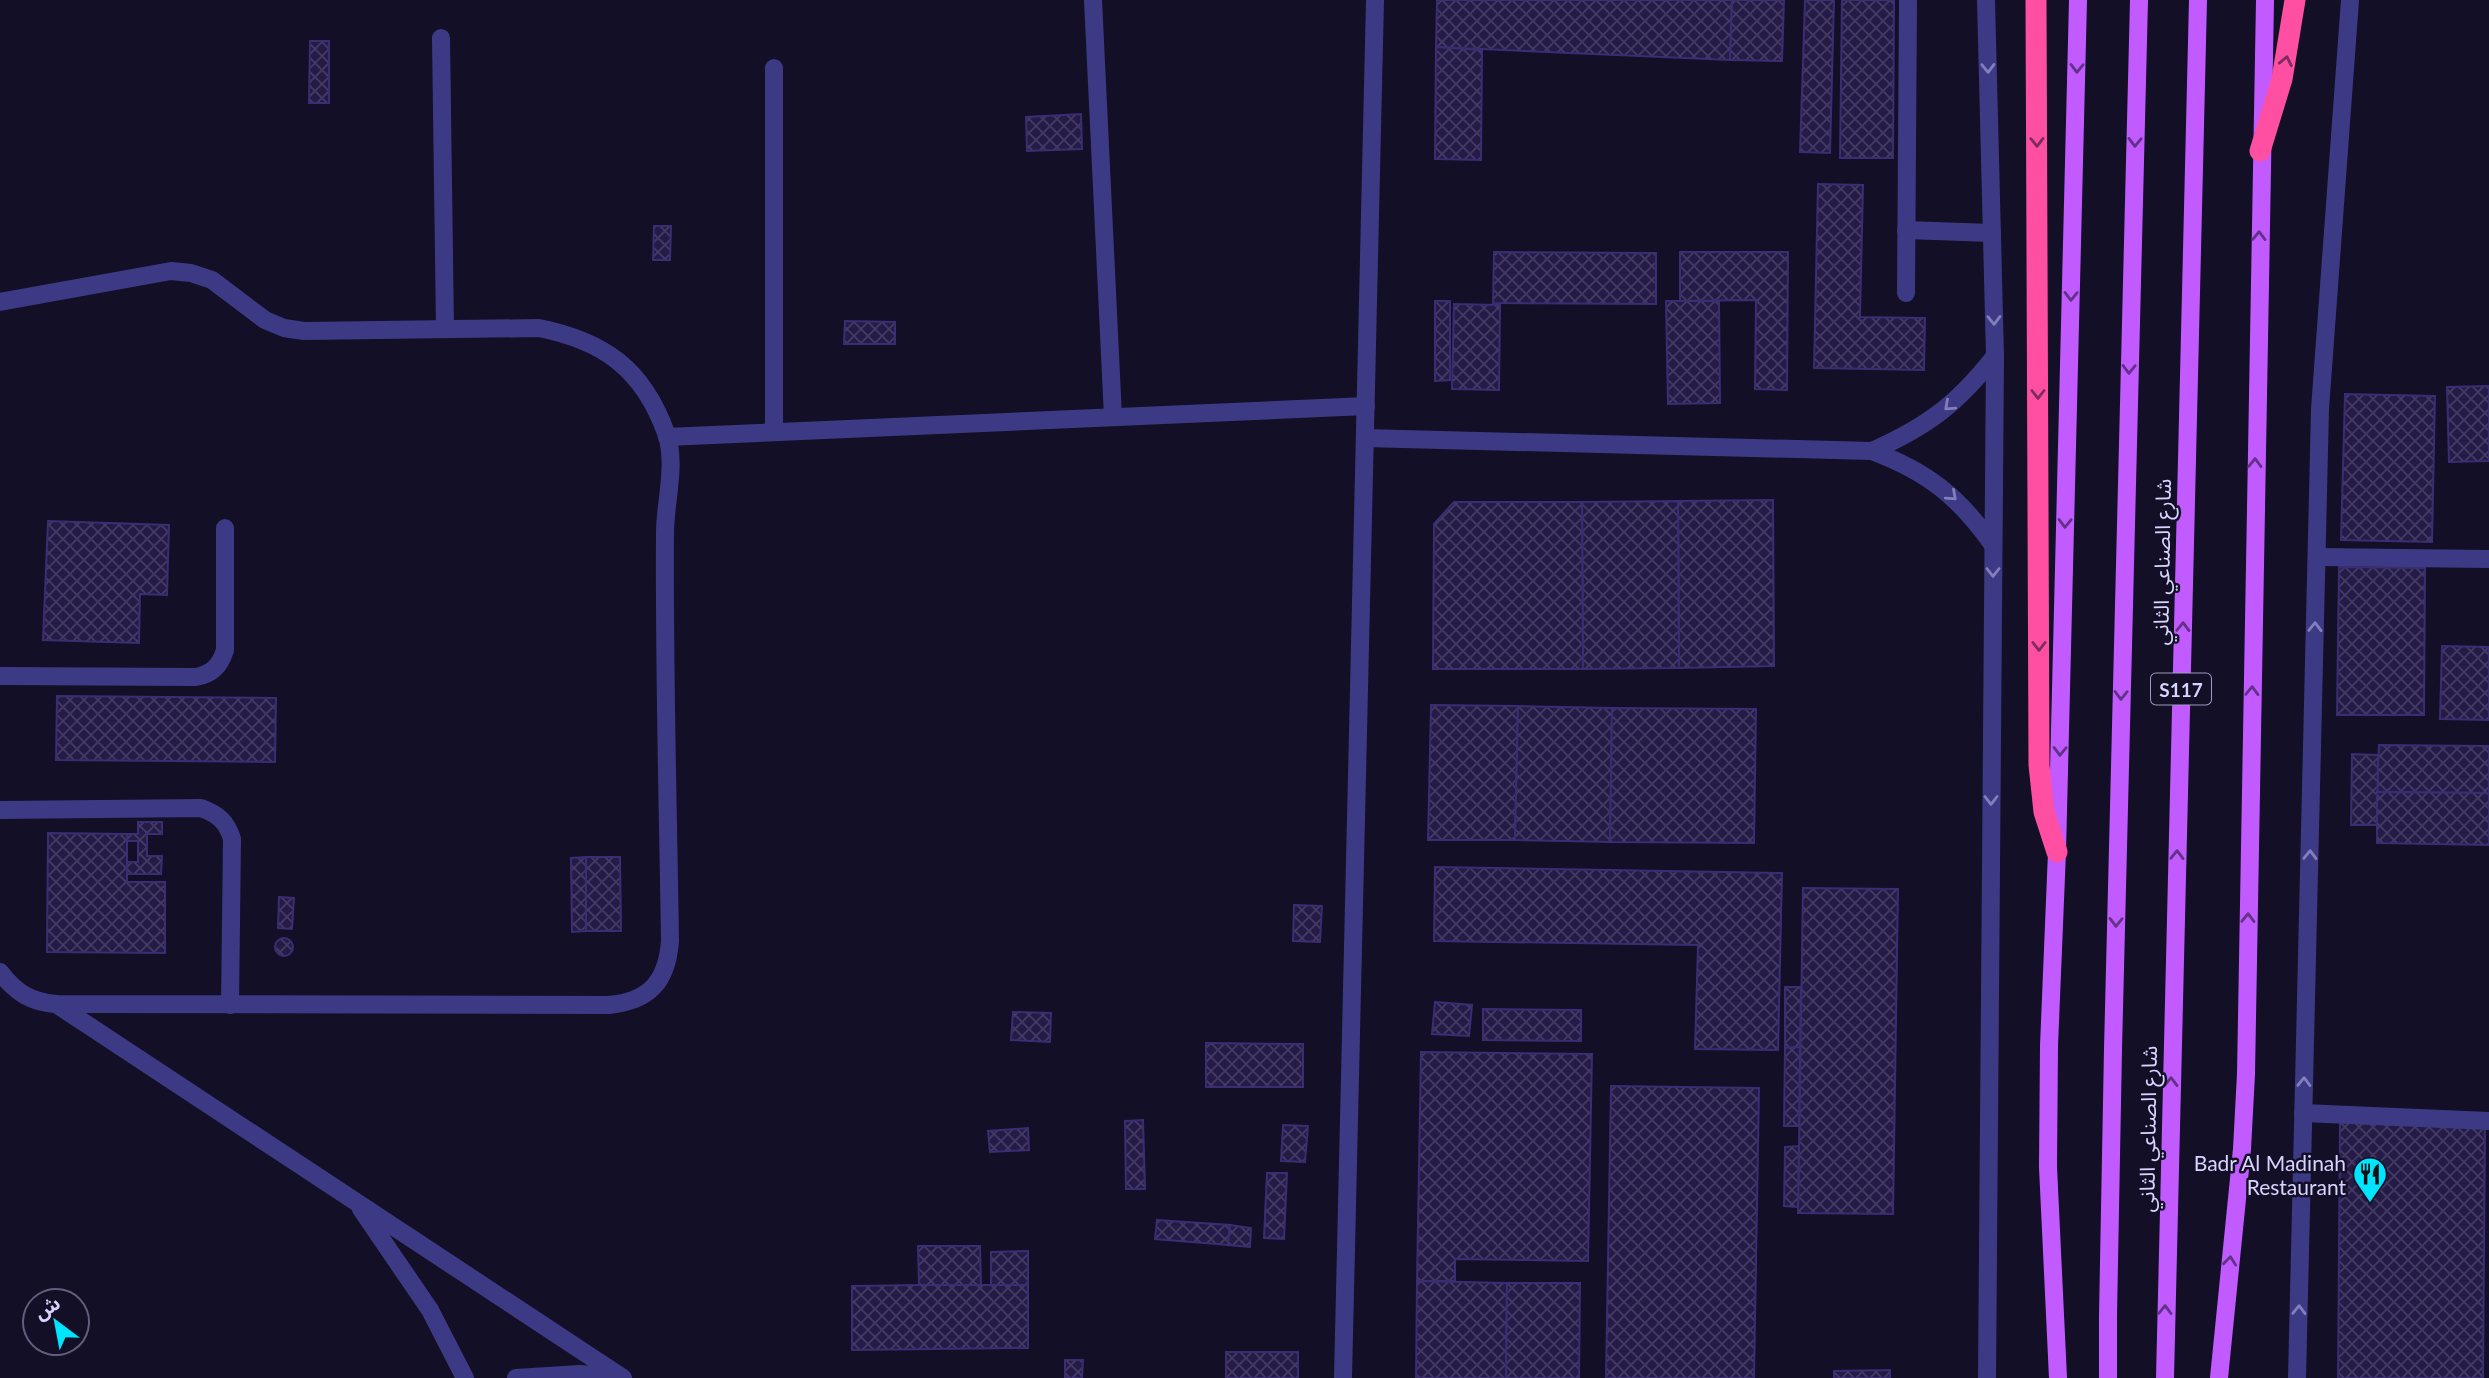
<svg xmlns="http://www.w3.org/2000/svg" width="2489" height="1378" font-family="Lato,'Noto Sans Arabic',sans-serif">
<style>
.building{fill:url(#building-cross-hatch);stroke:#3b2d73;stroke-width:2}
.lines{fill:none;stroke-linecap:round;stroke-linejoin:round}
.minor{stroke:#3d3a85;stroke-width:18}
.major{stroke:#c25bff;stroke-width:18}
.highway{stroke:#ff4fa3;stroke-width:21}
.oneway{stroke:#7d2c5e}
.oneway2{stroke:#837fbc}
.oneway3{stroke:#623188}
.labels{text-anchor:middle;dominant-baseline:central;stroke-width:5;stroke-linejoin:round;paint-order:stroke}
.shield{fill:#130f26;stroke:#9e99be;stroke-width:2}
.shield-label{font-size:19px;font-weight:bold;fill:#d9d4ff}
.street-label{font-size:21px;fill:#d9d4ff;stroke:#130f26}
.poi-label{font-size:21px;fill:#d9d4ff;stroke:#130f26;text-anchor:end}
</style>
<defs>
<pattern id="building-cross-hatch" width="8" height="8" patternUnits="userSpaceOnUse" patternTransform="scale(1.75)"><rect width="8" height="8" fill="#241b47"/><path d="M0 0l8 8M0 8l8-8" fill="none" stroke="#433b63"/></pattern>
</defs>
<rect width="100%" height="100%" fill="#130f26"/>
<!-- building -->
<g class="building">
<polygon points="1437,0 1732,0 1730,60 1436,47"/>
<polygon points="1732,0 1784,0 1782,61 1730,60"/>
<polygon points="1805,0 1834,0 1830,153 1800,152"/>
<polygon points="1842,0 1894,0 1893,158 1840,158"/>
<polygon points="310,41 329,41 329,103 309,103"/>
<polygon points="1436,47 1482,50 1481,160 1435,159"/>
<polygon points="1081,114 1082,149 1027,151 1026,117"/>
<polygon points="1818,184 1863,185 1860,317 1925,318 1924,370 1814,368"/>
<polygon points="654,226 671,226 670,260 653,260"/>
<polygon points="1494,252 1656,253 1656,304 1493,303"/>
<polygon points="1680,252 1788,252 1787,390 1755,389 1756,300 1680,301"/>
<polygon points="1435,301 1450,301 1450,380 1435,381"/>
<polygon points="1666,301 1719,301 1720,403 1668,404"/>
<polygon points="1454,304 1500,305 1499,390 1452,389"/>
<polygon points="845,321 895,322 895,344 844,344"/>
<polygon points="2489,386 2489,461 2449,462 2447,387"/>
<polygon points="2345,394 2435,396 2432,542 2341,540"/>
<polygon points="1773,500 1774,666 1679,668 1678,501"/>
<polygon points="1678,501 1679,668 1583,669 1582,502"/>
<polygon points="1454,502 1582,502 1583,669 1433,669 1434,524"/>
<polygon points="48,521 169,525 167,595 140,594 139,643 43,640"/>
<polygon points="2339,567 2425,568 2424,715 2337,715"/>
<polygon points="2442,646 2489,647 2489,720 2440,719"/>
<polygon points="57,696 276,698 275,762 56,760"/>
<polygon points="1431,705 1518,706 1515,840 1428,840"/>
<polygon points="1518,706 1612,708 1610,842 1515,840"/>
<polygon points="1612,708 1756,709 1754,843 1610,842"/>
<polygon points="2379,745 2489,746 2489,793 2377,792"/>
<polygon points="2352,754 2378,755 2377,825 2351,825"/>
<polygon points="2377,792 2489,793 2489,845 2377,843"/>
<polygon points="138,822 162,822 162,834 147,834 147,856 162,856 161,874 126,874 127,862 138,862 138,841 127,841 127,834 138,834"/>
<polygon points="48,833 127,834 127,882 165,882 165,953 47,952"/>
<polygon points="586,857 586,931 572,932 571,858"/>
<polygon points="586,857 620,857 621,931 586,931"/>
<polygon points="1435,867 1782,873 1778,1050 1695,1049 1698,945 1434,941"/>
<polygon points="1803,888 1898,889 1893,1214 1798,1213"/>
<polygon points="279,897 294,898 292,929 278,928"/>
<polygon points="1294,905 1322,906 1320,942 1293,941"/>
<circle cx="284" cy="947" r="9"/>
<polygon points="1785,987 1801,987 1800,1047 1785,1048"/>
<polygon points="1435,1002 1472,1005 1469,1036 1432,1034"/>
<polygon points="1483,1009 1581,1010 1581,1041 1483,1040"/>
<polygon points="1013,1012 1051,1013 1050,1042 1011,1040"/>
<polygon points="1206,1043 1303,1044 1303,1087 1206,1087"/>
<polygon points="1800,1047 1799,1126 1784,1126 1785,1048"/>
<polygon points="1421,1052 1592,1054 1588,1261 1455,1259 1455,1281 1417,1281"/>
<polygon points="1611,1086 1759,1088 1754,1378 1606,1378"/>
<polygon points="1143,1120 1145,1189 1126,1189 1125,1121"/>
<polygon points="2340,1122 2485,1122 2483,1378 2338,1378"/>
<polygon points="1283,1125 1308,1126 1305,1162 1281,1161"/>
<polygon points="1028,1128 1029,1150 990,1152 988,1131"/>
<polygon points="1799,1146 1798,1207 1784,1206 1785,1147"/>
<polygon points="1267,1173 1287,1173 1284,1239 1264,1238"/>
<polygon points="1157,1220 1230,1225 1228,1245 1155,1239"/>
<polygon points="1230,1225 1251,1228 1250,1247 1228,1245"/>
<polygon points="918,1246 980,1246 981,1285 919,1285"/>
<polygon points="1028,1251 1028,1285 991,1285 991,1252"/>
<polygon points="1417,1281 1507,1283 1506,1378 1416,1378"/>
<polygon points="1507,1283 1580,1283 1579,1378 1506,1378"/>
<polygon points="919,1285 1028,1285 1028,1348 852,1350 852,1286"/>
<rect x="1226" y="1352" width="72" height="26"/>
<polygon points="1065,1360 1083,1360 1082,1378 1065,1378"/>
<polygon points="1890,1370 1890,1378 1834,1378 1834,1371"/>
</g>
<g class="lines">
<!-- minor -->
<g class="minor">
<polyline points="1093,0 1113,417"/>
<polyline points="1986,0 1995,356 1987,1378"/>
<polyline points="441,38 445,329"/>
<polyline points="774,68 774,432"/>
<polyline points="1906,230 1992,233"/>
<polyline points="1906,293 1908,0"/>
<path d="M0 302 171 271 191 273 212 280 265 320 284 328 304 331 539 328C604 341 643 369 666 433 677 464 665 501 665 533 664 669 668 805 670 941 667 981 650 1001 609 1005L56 1004C31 1002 16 993 0 972"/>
<polyline points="667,437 1366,406"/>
<path d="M1365 438 1872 451C1928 472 1959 497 1993 545"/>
<path d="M1872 451C1928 426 1957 404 1995 356"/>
<polyline points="2317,557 2489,559"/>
<path d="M0 676 196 677C212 674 220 666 225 650V528"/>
<path d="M0 810 201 808C218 814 227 822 232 839L230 1005"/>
<polyline points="56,1004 623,1378"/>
<polyline points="2303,1113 2489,1121"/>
<polyline points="361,1209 430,1310 465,1378"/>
<polyline points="516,1378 580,1374 621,1378"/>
<polyline points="1343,1378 1375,0"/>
<polyline points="2297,1378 2320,409 2350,0"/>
</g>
<!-- major -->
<g class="major">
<polyline points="2058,1378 2048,1167 2049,1046 2057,852 2078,0"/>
<polyline points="2108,1378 2108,1316 2113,1049 2139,0"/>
<polyline points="2165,1378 2198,0"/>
<polyline points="2219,1378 2242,1149 2246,1074 2265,0"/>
</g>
<!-- highway -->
<g class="highway">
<polyline points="2036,0 2039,765 2044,812 2057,852"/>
<polyline points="2260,151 2282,79 2295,0"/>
</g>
</g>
<!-- one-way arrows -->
<defs><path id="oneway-chevron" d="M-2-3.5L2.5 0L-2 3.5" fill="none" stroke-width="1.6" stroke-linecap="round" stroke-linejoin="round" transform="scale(1.75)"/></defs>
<g class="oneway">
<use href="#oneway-chevron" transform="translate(2286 61) rotate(-78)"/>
<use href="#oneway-chevron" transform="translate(2037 142) rotate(89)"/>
<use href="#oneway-chevron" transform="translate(2038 394) rotate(90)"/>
<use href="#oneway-chevron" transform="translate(2039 646) rotate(90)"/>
</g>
<g class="oneway2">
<use href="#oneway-chevron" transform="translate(1988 68) rotate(89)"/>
<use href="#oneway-chevron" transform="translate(1994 320) rotate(89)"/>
<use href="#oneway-chevron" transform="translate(1949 406) rotate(138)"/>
<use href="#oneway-chevron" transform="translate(1952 496) rotate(42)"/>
<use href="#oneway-chevron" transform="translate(1993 572) rotate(90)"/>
<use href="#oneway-chevron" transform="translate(2315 627) rotate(-89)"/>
<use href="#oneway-chevron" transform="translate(1991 800) rotate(90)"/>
<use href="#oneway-chevron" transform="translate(2310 855) rotate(-89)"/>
<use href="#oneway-chevron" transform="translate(2304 1082) rotate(-89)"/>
<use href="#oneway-chevron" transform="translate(2299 1310) rotate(-89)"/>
</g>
<g class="oneway3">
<use href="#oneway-chevron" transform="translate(2077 68) rotate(91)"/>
<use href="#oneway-chevron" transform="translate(2135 142) rotate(91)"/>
<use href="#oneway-chevron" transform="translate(2259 236) rotate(-89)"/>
<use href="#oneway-chevron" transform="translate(2071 296) rotate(91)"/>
<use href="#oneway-chevron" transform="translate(2129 369) rotate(91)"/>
<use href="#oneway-chevron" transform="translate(2255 463) rotate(-89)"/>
<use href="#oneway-chevron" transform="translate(2065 523) rotate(91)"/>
<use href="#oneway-chevron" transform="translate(2183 627) rotate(-89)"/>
<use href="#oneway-chevron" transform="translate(2252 691) rotate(-89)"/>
<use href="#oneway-chevron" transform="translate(2121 695) rotate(91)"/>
<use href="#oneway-chevron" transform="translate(2060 751) rotate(91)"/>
<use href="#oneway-chevron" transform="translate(2177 855) rotate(-89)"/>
<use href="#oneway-chevron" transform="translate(2248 918) rotate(-89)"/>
<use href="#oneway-chevron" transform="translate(2116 922) rotate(91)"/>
<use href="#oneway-chevron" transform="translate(2171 1082) rotate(-89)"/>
<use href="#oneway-chevron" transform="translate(2230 1261) rotate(-84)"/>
<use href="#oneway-chevron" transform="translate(2165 1310) rotate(-89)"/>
</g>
<!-- icons -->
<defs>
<g id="restaurant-pin" transform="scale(1.75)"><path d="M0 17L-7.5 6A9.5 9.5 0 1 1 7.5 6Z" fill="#00e5ff" stroke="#130f26"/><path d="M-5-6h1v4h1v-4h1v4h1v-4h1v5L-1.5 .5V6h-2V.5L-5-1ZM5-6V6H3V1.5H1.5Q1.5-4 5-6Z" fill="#111"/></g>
</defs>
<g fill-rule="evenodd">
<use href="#restaurant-pin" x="2370" y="1174"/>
</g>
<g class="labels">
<!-- shield labels -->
<rect class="shield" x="2151" y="673.5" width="60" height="31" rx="5"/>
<g class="shield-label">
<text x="2181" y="689">S117</text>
</g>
<!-- street labels -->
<g class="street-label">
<text transform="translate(2161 562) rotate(-89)">شارع الصناعي الثاني</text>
<text transform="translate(2147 1129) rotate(-89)">شارع الصناعي الثاني</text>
</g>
<!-- poi labels -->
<g class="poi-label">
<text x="2346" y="1162">Badr Al Madinah<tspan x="2346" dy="24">Restaurant</tspan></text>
</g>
</g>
<!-- north arrow -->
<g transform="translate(56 1322) rotate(328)"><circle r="33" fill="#130f26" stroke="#625e7d" stroke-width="2"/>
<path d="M0-5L12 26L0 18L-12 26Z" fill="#00e5ff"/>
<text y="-10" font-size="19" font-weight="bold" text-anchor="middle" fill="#d9d4ff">ش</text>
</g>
</svg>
